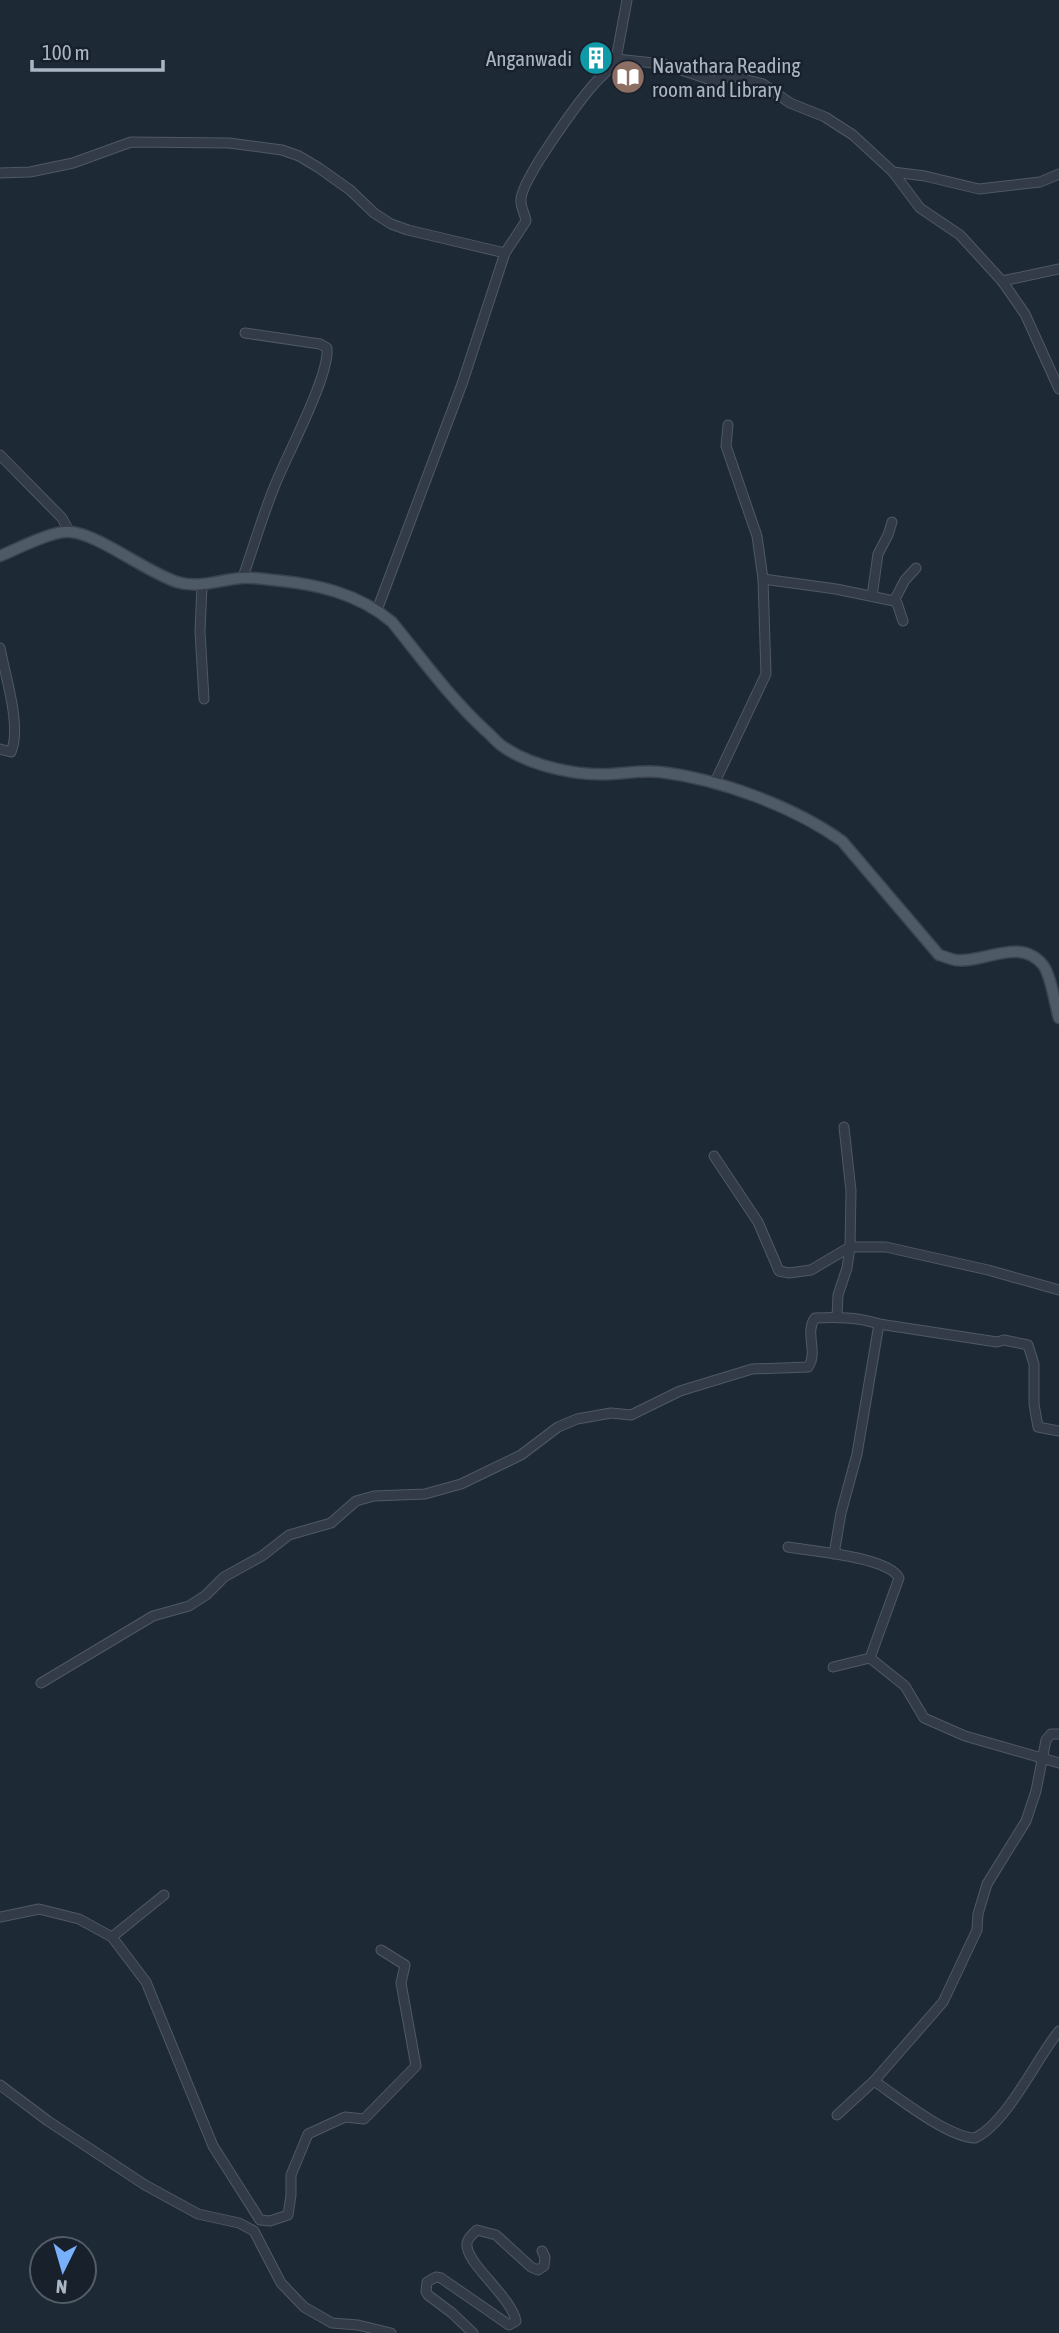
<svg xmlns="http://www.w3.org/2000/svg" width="1059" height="2333" font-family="'Asap Condensed',sans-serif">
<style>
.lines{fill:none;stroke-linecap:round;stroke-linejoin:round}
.minor-casing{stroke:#4f5965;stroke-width:11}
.major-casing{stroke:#3b4450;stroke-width:13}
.minor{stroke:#323b47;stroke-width:9}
.major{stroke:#4f5a67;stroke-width:10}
.labels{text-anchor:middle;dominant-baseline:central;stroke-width:5;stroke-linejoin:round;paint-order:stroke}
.poi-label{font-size:21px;fill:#abb6c4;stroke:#17202b;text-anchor:end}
</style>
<rect width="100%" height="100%" fill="#1e2936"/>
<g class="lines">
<!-- minor casing -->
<g class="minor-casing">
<g id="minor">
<polyline points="616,59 627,0"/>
<polyline points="893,172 920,208 960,235 1002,281 1025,314 1059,389"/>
<path d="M0 173 30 172 73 163 131 142 229 143 282 150 299 156 319 168 350 190 374 213 391 224 408 230 505 253 526 221C525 214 520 206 521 199 522 179 579 101 595 83 602 75 611 69 616 59L663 64 714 81 725 77H735L763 84 790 103 825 117 853 135 893 172 925 176 979 189 1040 182 1059 174"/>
<polyline points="1002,281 1059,269"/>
<polyline points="0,455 62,518 69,531"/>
<path d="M243 577C253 548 262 518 273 490 285 458 330 376 327 348L320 344 245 333"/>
<polyline points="763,579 836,589 894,601 897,603 903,621"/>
<polyline points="202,586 200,632 204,699"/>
<polyline points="872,596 878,554 888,535 892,522"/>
<polyline points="894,601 905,580 916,568"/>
<polyline points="377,610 462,384 505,253"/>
<path d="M0 648C5 675 22 727 11 752L0 749"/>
<polyline points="715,782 766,674 763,579 757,536 726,446 728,425"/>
<polyline points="714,1156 758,1222 779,1271 789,1273 811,1270 850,1247 886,1247 988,1270 1059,1290"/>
<polyline points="837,1317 838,1295 847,1268 850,1247 851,1191 844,1127"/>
<path d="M788 1547C811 1551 889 1557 899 1578L870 1658"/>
<polyline points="834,1554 841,1513 857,1454 879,1324"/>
<polyline points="870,1658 905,1686 924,1718 965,1736 1059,1763"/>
<polyline points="833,1667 870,1658"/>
<path d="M41 1683 153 1616 189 1606 206 1595 224 1577 262 1556 289 1535 331 1523 356 1501 374 1496 425 1494 461 1484 521 1455 558 1427 577 1419 611 1413 631 1415 680 1391 752 1369 808 1367C819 1352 804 1333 815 1318 837 1317 858 1317 879 1324L997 1342 1004 1340 1028 1345 1034 1364V1404L1038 1427 1059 1431"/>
<polyline points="0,1917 39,1909 79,1919 112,1937 146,1982 213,2146 260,2220 270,2221 288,2215 291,2195 291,2175 308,2134 345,2117 364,2119 416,2066 401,1983 405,1965 381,1950"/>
<polyline points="112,1937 164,1895"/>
<path d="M874 2081C899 2098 947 2137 975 2138 1008 2122 1036 2059 1059 2031"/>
<polyline points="0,2085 48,2121 145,2185 198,2214 239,2223 254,2231 281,2283 304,2307 332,2323 358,2325 391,2333"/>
<polyline points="837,2115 874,2081 943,2002 977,1930 978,1914 987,1884 1026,1821 1036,1791 1046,1740 1051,1734 1059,1734"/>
<path d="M473 2333 452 2313 428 2295 426 2292 427 2282 436 2277 441 2278 509 2325 516 2321C511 2296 464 2262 467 2243 468 2237 473 2234 477 2230L496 2235 531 2267 538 2270 544 2266 545 2257 542 2251"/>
</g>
</g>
<!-- major casing -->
<g class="major-casing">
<path id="major" d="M0 556C17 549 53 530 71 532 98 534 146 572 177 582 199 589 219 580 241 578 251 577 263 579 273 580 316 584 358 593 392 622 422 659 451 699 486 731 492 736 498 744 505 748 534 767 578 776 612 774 628 773 644 770 660 772 719 779 793 806 842 841L939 955C944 956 950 959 955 960 983 964 1020 936 1043 965 1051 975 1055 1005 1059 1018"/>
</g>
<!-- minor -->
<use href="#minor" class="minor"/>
<!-- major -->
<use href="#major" class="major"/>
</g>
<!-- icons -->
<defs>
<g id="building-disc" transform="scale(1.75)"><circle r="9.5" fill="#0f9aa8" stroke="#17202b"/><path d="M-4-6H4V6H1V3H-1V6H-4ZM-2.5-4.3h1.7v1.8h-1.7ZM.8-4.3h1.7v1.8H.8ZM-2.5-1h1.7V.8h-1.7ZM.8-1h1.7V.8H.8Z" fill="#fff"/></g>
<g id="library-disc" transform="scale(1.75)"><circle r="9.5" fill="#8d6e63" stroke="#17202b"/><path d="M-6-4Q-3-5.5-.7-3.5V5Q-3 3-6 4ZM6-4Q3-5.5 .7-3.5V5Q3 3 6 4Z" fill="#fff"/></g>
</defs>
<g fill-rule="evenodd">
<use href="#building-disc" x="596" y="58"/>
<use href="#library-disc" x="628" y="77"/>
</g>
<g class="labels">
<!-- poi labels -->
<g class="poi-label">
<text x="572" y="58">Anganwadi</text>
<text x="652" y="65" text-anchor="start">Navathara Reading<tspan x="652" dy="24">room and Library</tspan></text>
</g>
</g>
<!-- north arrow -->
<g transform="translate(63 2270) rotate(185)"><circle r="33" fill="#17202b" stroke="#525c68" stroke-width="2"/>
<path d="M0-5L12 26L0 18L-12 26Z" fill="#79b0fb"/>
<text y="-10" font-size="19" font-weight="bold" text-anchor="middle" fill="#abb6c4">N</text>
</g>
<!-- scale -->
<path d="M32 60v10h131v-10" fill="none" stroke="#abb6c4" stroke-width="3.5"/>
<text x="42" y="60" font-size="21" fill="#abb6c4" stroke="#17202b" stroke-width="5" paint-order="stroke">100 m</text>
</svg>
